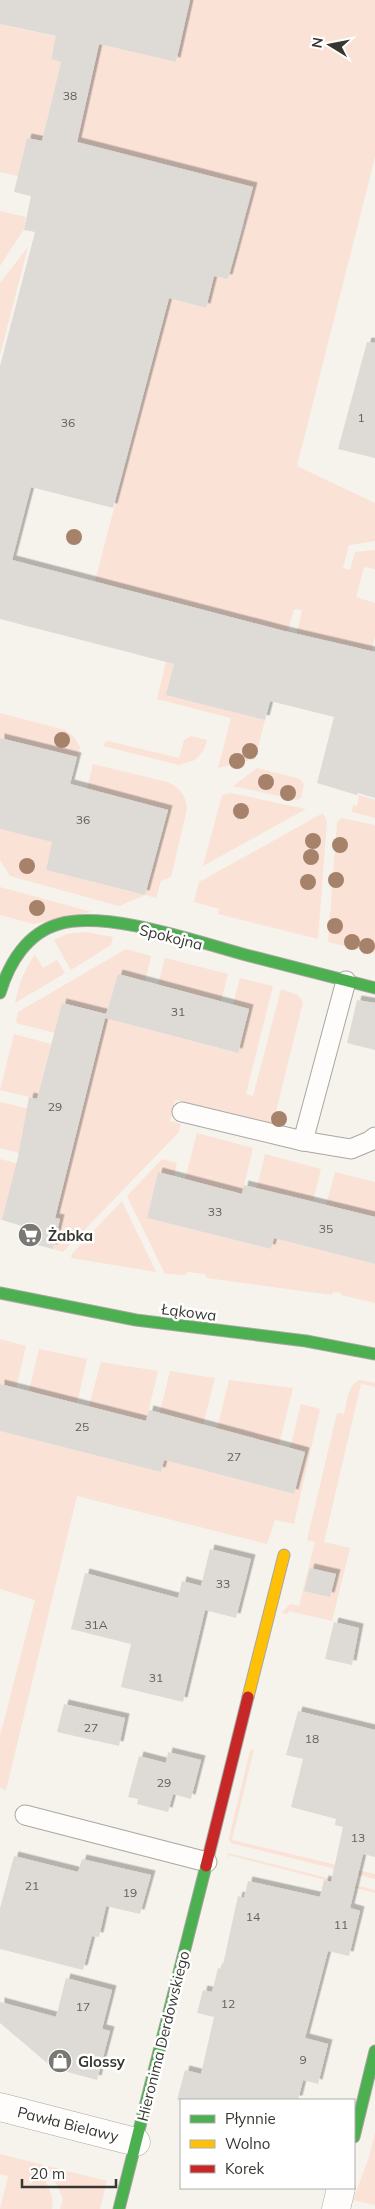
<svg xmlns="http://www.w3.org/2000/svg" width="375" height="2209" font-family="Mulish,sans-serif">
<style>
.green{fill:#fae2d6}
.building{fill:#dedbd6;filter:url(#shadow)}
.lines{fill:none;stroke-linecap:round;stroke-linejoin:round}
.lane-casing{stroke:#a8a7a1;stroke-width:21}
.street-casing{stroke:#a8a7a1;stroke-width:29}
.fast-casing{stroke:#a8a7a1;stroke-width:13}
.slow-casing{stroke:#a8a7a1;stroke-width:13}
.jam-casing{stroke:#a8a7a1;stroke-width:13}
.lane{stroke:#fefdfc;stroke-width:19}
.street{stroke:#fefdfc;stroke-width:28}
.fast{stroke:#4caf50;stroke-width:11}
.slow{stroke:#ffc107;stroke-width:11}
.jam{stroke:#c62828;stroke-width:11}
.tree{fill:#a6826b}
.labels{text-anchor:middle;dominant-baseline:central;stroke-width:5;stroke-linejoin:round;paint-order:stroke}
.number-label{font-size:12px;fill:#62605b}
.street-label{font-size:15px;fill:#373631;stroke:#fff}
.poi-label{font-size:15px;font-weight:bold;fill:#373631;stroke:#fff;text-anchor:start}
</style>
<defs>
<filter id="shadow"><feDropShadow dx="4.5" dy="-4.5" stdDeviation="0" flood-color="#0004"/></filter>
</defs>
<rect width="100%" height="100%" fill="#f6f3ec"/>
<!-- green -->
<g class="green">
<polygon points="190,0 375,0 375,157 297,466 375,503 375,541 349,545 343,568 350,570 355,552 375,550 375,569 364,567 356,597 375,603 375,637 367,667 353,663 357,647 297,633 302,610 294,609 288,631 284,631 95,581 169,298 206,308 214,276 228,279 245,224 77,143 99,44 176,62"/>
<polygon points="0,24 66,39 53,48 51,59 61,62 42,141 27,138 18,176 0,172"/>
<polygon points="0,211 26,217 24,229 0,266"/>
<polygon points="28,247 0,355 0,283"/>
<polygon points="166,662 174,664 167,695 265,720 255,759 218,768 231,718 157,699"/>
<polygon points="0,713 65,730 73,736 80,747 77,757 0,738"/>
<polygon points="191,736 207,740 204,750 195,760 179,765 103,746 105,742 108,741 179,758 184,740"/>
<path d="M93 764 167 782C180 788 186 795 187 809L171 877 161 881 156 898 145 895 119 906 10 876 0 860V829L53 842 46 870 145 895 168 810 87 789Z"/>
<polygon points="257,768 300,779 304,784 301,798 297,800 233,786"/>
<polygon points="231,793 306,809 203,866 222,795"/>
<polygon points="359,795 375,800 375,818 352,812 353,805 357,806"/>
<polygon points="323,813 327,821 318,939 218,914 219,909 194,902 199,882"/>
<polygon points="342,818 375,825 375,953 328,942 337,822"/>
<polygon points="0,887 92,912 34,924 0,915"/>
<polygon points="86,932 113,937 111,945 71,970 54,940 67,934"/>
<polygon points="126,949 151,956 145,981 118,974 106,1014 62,1003 55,1033 16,1023 18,1012"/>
<path d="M35 955 43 968 57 960 65 973 15 1003C19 985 24 969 35 955Z"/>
<polygon points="165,958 228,974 221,1001 158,985"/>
<polygon points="240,978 273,986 246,1094 253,1096 281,989 298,995 303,1002 275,1116 287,1118 279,1123 272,1123 175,1100 170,1121 181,1124 179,1132 63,1252 53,1249 60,1219 55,1218 105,1018 237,1053 249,1009 233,1004"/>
<polygon points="14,1034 51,1044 37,1099 0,1090"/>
<polygon points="0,1102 34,1110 23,1154 0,1148"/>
<polygon points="197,1133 253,1148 242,1194 185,1179"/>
<polygon points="265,1154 321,1169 313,1201 286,1194 283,1203 255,1196"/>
<polygon points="0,1159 20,1164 2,1220 0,1220"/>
<polygon points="162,1159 177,1163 174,1176 158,1173 147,1218 271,1249 274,1238 375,1264 375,1303 341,1295 341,1293 333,1292 332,1295 207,1278 205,1274 187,1272 185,1275 165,1274 127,1196"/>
<polygon points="335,1172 375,1182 375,1217 326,1205"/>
<polygon points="122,1201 156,1272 71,1258 72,1254"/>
<polygon points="0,1339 26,1346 16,1388 0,1384"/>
<polygon points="39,1349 87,1359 77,1403 29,1391"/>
<polygon points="101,1362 158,1371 146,1421 89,1406"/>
<polygon points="170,1371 215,1378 203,1425 157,1424"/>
<polygon points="229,1380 293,1388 279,1445 217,1429"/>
<path d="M360 1380 375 1383V1387L361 1384 324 1542 350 1548 332 1621 289 1611 288 1614 282 1613 290 1604 299 1606 315 1542 307 1540 337 1413 344 1414C347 1402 348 1384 360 1380Z"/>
<polygon points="301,1404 320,1409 294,1524 275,1520 267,1544 77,1496 6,1790 0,1788 0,1736 35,1600 0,1589 0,1431 161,1472 164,1460 294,1494 290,1448"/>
<polygon points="254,1749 232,1840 375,1874 375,1879 231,1843 229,1838 250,1751"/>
<polygon points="228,1853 375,1890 375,1893 229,1855 227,1860"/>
<polygon points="375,2132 375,2205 353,2200 369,2157"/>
<path d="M0 2154 44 2165C40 2181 56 2192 52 2209H0L8 2176 0 2174Z"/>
<polygon points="48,2166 107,2181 100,2209 60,2209 63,2199"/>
</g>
<!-- building -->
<g class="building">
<polygon points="0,0 190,0 176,62 99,44 77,142 253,187 228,279 214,276 206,308 169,298 113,508 31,487 12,560 284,631 375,652 375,798 358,793 357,795 317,783 334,717 270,701 265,720 166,695 174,664 0,619 0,366 35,232 24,230 31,196 14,192 27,138 42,141 61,62 51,59 56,36 0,24"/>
<polygon points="367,342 375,343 375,458 338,449"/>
<polygon points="0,738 77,757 70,784 168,810 145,895 46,870 52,842 0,829"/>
<polygon points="118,974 249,1009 238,1053 105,1018"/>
<polygon points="357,1000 375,1003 375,1050 347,1043"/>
<polygon points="62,1003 106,1014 55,1218 60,1219 53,1249 18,1240 22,1226 2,1220 18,1157 29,1097 37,1099"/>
<polygon points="158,1172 242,1194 244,1185 375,1217 375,1264 274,1238 271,1249 147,1218"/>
<polygon points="0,1384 146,1421 149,1410 305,1452 294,1494 164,1460 161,1472 0,1431"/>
<polygon points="210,1549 251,1559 236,1618 205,1610 183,1702 121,1687 131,1644 71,1629 85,1573 178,1598 182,1581 201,1586"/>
<polygon points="310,1568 336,1574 330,1597 304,1591"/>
<polygon points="334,1622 359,1628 352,1665 325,1659"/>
<polygon points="64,1704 125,1718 119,1746 57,1732"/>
<polygon points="298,1711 375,1730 375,1857 363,1854 350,1908 360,1911 349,1956 328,1951 305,2038 328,2044 318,2084 303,2080 298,2100 177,2100 185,2070 201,2074 214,2017 197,2013 203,1990 212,1992 218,1968 222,1969 238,1896 244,1898 248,1881 320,1897 324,1880 331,1882 343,1827 335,1825 336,1819 291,1807 303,1759 286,1755"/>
<polygon points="168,1752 201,1760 191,1799 173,1794 168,1812 137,1804 138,1799 128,1797 139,1756 166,1763"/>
<polygon points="14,1856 78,1872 82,1859 151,1875 140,1914 106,1906 99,1937 92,1936 83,1970 0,1949 0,1908"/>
<polygon points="66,1978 112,1990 102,2029 110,2031 97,2080 53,2068 0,2023 0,2002 56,2017"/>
</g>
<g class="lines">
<!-- lane casing -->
<g class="lane-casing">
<g id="lane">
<polyline points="182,1112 303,1141 351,1149 370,1141 375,1137"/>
<polyline points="303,1141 346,981"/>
<polyline points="25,1815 207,1862"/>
</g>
</g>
<!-- street casing -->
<g class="street-casing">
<g id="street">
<polyline points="0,2107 136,2142"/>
<polyline points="336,2209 341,2188"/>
</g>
</g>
<!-- fast casing -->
<g class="fast-casing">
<g id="fast">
<path d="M0 993C9 963 27 933 59 924 107 910 198 942 246 955 289 966 332 977 375 988"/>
<polyline points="0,1293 136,1320 306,1341 375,1354"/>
<polyline points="354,2137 375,2051"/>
<polyline points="119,2209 206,1866"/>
</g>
</g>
<!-- slow casing -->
<g class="slow-casing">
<polyline id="slow" points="248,1697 284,1555"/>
</g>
<!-- jam casing -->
<g class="jam-casing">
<polyline id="jam" points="206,1866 248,1697"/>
</g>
<!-- lane -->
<use href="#lane" class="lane"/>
<!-- street -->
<use href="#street" class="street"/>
<!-- fast -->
<use href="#fast" class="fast"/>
<!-- slow -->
<use href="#slow" class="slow"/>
<!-- jam -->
<use href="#jam" class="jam"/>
</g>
<!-- trees -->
<g class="tree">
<circle cx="74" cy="537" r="8"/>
<circle cx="62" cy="740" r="8"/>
<circle cx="250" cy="751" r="8"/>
<circle cx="237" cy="761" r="8"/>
<circle cx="266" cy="782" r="8"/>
<circle cx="288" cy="793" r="8"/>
<circle cx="241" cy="811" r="8"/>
<circle cx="313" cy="841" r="8"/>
<circle cx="340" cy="845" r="8"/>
<circle cx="311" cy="857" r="8"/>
<circle cx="27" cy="866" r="8"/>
<circle cx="336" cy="880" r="8"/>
<circle cx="308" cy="882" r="8"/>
<circle cx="37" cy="908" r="8"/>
<circle cx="335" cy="926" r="8"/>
<circle cx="352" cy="942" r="8"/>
<circle cx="367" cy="946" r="8"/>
<circle cx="279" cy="1119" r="8"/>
</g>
<!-- icons -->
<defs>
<g id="supermarket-disc" transform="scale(1.25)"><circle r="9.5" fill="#7a7872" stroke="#fff"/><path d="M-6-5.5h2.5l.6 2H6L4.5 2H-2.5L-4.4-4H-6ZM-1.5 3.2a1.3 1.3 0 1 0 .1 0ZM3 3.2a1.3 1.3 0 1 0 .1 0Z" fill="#fff"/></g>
<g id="shop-disc" transform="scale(1.25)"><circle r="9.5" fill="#7a7872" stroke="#fff"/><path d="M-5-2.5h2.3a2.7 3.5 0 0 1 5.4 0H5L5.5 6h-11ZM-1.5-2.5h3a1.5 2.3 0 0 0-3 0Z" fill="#fff"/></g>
</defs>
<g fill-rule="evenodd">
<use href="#supermarket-disc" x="30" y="1235"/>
<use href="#shop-disc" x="60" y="2061"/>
</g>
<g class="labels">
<!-- number labels -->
<g class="number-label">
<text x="70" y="95">38</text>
<text x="361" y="417">1</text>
<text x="68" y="422">36</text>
<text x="83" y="819">36</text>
<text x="178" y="1011">31</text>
<text x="55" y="1106">29</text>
<text x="215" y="1211">33</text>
<text x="326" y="1228">35</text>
<text x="82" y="1426">25</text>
<text x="234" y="1456">27</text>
<text x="223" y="1583">33</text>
<text x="96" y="1624">31A</text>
<text x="156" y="1677">31</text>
<text x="91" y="1727">27</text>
<text x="312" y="1738">18</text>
<text x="164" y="1782">29</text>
<text x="358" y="1837">13</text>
<text x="32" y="1885">21</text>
<text x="130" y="1892">19</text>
<text x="253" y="1916">14</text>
<text x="341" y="1924">11</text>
<text x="228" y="2003">12</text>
<text x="83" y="2006">17</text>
<text x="303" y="2059">9</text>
</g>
<!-- street labels -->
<g class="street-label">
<text transform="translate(171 937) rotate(14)">Spokojna</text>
<text transform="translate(189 1312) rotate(7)">Łąkowa</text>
<text transform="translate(163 2036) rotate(-76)">Hieronima Derdowskiego</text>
<text transform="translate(68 2124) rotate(14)">Pawła Bielawy</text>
</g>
<!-- poi labels -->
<g class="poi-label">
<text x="48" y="1235">Żabka</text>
<text x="78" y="2061">Glossy</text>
</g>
</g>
<!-- legend -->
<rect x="180" y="2099" width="175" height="90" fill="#ffffff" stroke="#afafad"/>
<rect x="190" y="2115" width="25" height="8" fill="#4caf50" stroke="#afafad"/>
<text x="225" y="2124" font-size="15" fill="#373631">Płynnie</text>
<rect x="190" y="2140" width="25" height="8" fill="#ffc107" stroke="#afafad"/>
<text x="225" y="2149" font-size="15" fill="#373631">Wolno</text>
<rect x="190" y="2165" width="25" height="8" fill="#c62828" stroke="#afafad"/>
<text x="225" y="2174" font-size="15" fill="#373631">Korek</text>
<!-- north arrow -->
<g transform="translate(330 45) rotate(280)" stroke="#ffffff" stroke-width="4" paint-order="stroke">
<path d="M0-4L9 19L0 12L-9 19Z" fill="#373631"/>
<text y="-8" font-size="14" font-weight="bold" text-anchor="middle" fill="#373631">N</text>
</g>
<!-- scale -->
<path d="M22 2179v8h94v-8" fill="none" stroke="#373631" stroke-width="2.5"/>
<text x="30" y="2179" font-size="15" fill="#373631" stroke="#ffffff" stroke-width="4" paint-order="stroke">20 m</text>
</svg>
